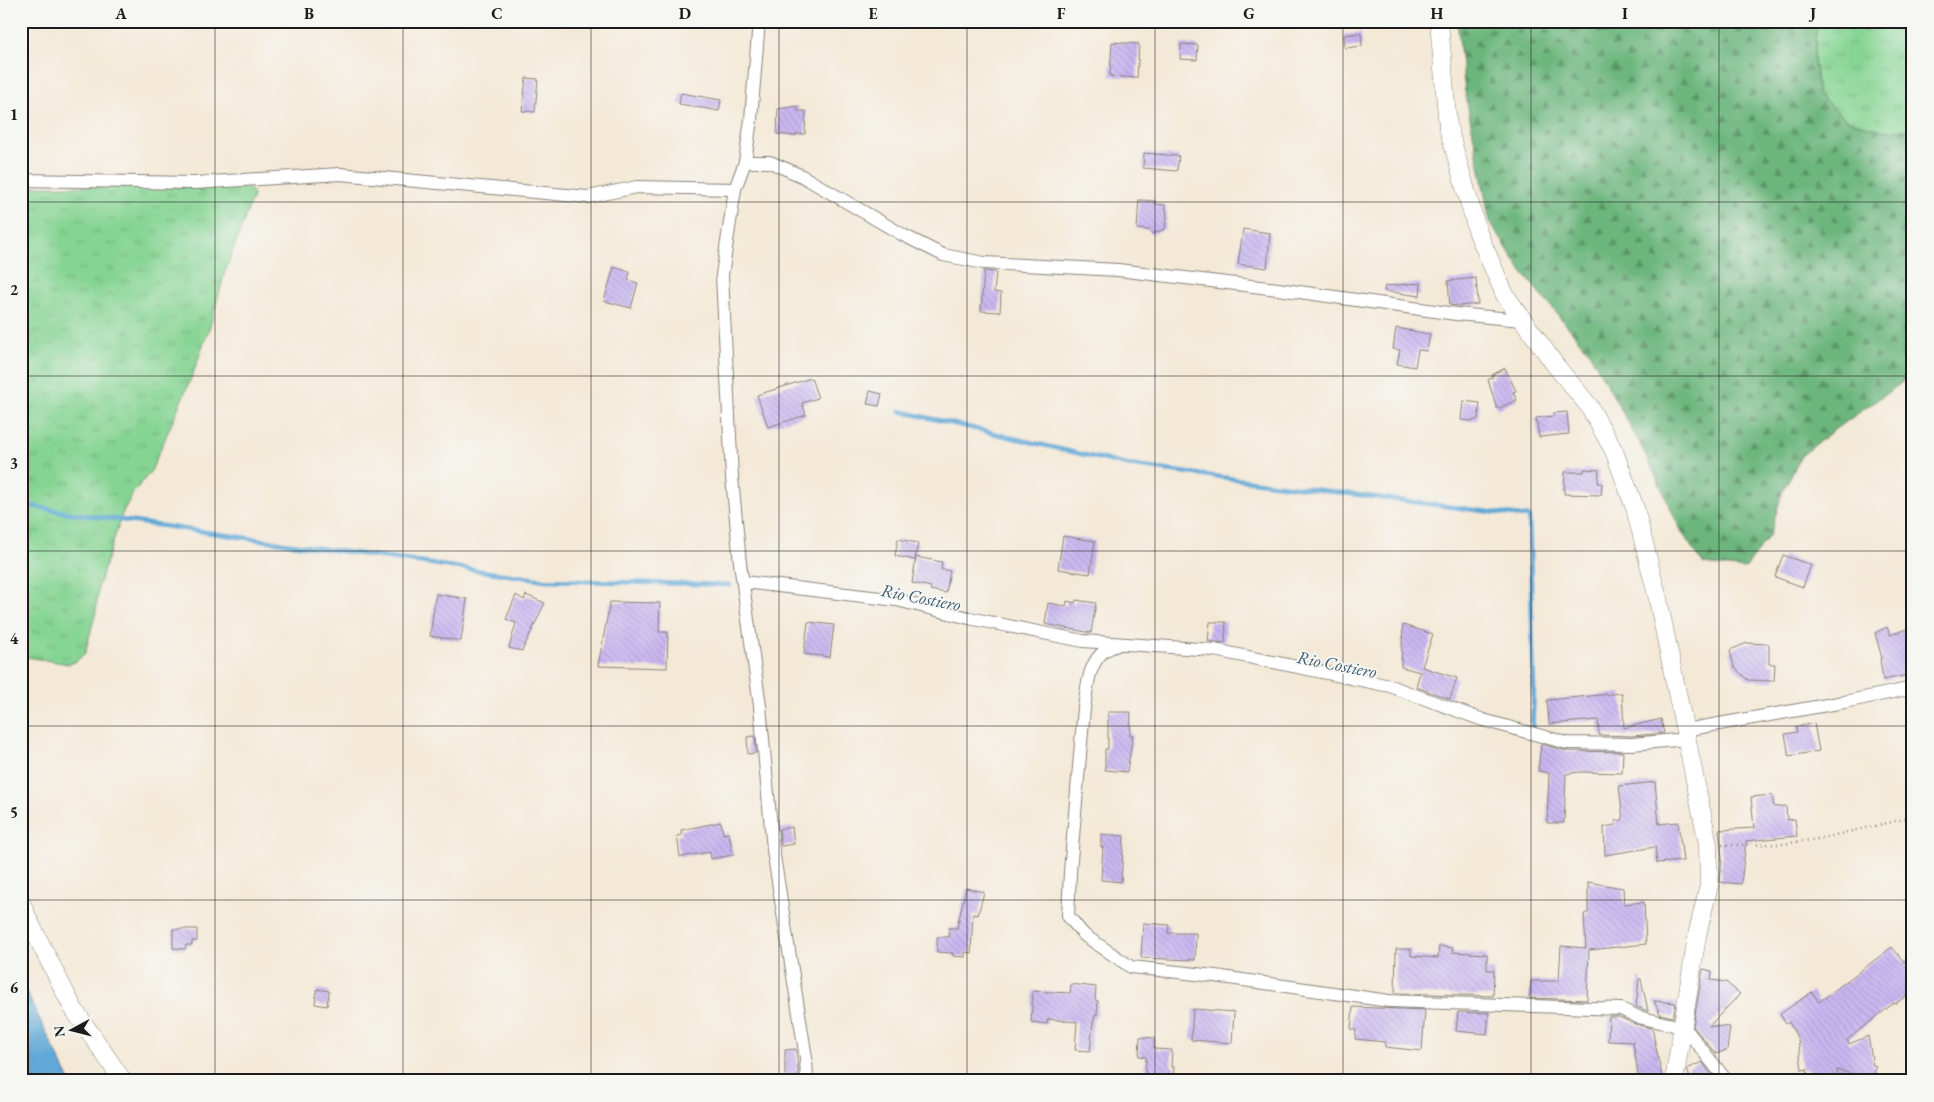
<svg xmlns="http://www.w3.org/2000/svg" width="1934" height="1102" font-family="'EB Garamond',serif">
<style>
.grass{fill:url(#grass-tufts);stroke:#507858}
.forest{fill:url(#forest-firs);stroke:#44694c}
.water{fill:#60a8d7;stroke:#3e627a}
.lines{fill:none;stroke-linecap:round;stroke-linejoin:round}
.stream{stroke:#60a8d7;stroke-width:4.5}
.building{fill:url(#building-back-hatch)}
.street-casing{stroke:#88827a;stroke-width:14}
.secondary-casing{stroke:#88827a;stroke-width:19}
.path{stroke:#88827a;stroke-width:2.5;stroke-dasharray:1 4;stroke-linecap:butt}
.street{stroke:#fff;stroke-width:12}
.secondary{stroke:#fff;stroke-width:18}
.grid{fill:none;stroke:#1c1c1c;stroke-width:1;stroke-opacity:0.55}
.labels{text-anchor:middle;dominant-baseline:central;stroke-width:4;stroke-linejoin:round;paint-order:stroke}
.water-label{font-size:18px;font-style:italic;fill:#3b5b70;stroke:#f6f6f2}
.neatline{fill:none;stroke:#1c1c1c;stroke-width:2}
.grid-label{font-size:16px;text-anchor:middle;font-weight:bold;fill:#1c1c1c}
</style>
<defs>
<pattern id="grass-tufts" width="24" height="20" patternUnits="userSpaceOnUse" patternTransform="scale(1.25)"><rect width="24" height="20" fill="#85d493"/><path d="M3 7l-1-3M5 7V3M7 7l1-3M15 17l-1-3M17 17v-4M19 17l1-3" fill="none" stroke="#72b57e"/></pattern>
<pattern id="forest-firs" width="22" height="20" patternUnits="userSpaceOnUse" patternTransform="scale(1.25)"><rect width="22" height="20" fill="#6cb67d"/><path d="M5 1l3.5 6h-7zM16 11l3.5 6h-7z" fill="#589366"/></pattern>
<pattern id="building-back-hatch" width="6" height="6" patternUnits="userSpaceOnUse" patternTransform="scale(1.25)"><rect width="6" height="6" fill="#c9b7f1"/><path d="M-1 5l2 2M0 0l6 6M5-1l2 2" fill="none" stroke="#ac9dce"/></pattern>
</defs>
<rect width="100%" height="100%" fill="#f6f6f2"/>
<filter id="ink" filterUnits="userSpaceOnUse"><feTurbulence type="fractalNoise" baseFrequency=".02" numOctaves="2"/><feDisplacementMap in="SourceGraphic" scale="10" xChannelSelector="R" yChannelSelector="G"/><feConvolveMatrix kernelMatrix="1 2 1 2 8 2 1 2 1" color-interpolation-filters="sRGB"/></filter>
<filter id="wash" filterUnits="userSpaceOnUse"><feTurbulence type="fractalNoise" baseFrequency=".0096" numOctaves="4" result="noise"/><feDisplacementMap in="SourceGraphic" scale="20" xChannelSelector="R" yChannelSelector="G"/><feGaussianBlur stdDeviation="1.12" result="paint"/><feColorMatrix in="noise" values="0 0 0 0 0 0 0 0 0 0 0 0 0 0 0 0 0 1.4 0 .05"/><feComposite in="paint" operator="in"/></filter>
<g filter="url(#wash)">
<rect width="100%" height="100%" fill="#f4e9d7"/>
<!-- grass -->
<g class="grass">
<polygon points="1817,21 1913,21 1913,129 1885,131 1847,120 1818,94 1814,58"/>
<polygon points="21,186 245,187 252,191 253,196 225,272 210,326 192,376 151,471 133,493 122,514 98,587 96,611 85,653 78,660 69,664 21,656"/>
</g>
<!-- forest -->
<polygon class="forest" points="1457,21 1817,21 1814,58 1818,94 1847,120 1885,131 1913,129 1913,372 1900,384 1834,430 1801,456 1782,493 1770,534 1745,569 1703,564 1681,531 1646,455 1589,352 1522,272 1490,222 1465,92"/>
<!-- water -->
<polygon class="water" points="21,981 67,1075 70,1081 21,1081"/>
<g class="lines">
<!-- stream -->
<g class="stream">
<polyline points="900,411 1127,465 1529,517 1534,688 1532,733"/>
<polyline points="21,502 26,505 64,512 545,580 730,585"/>
</g>
</g>
<g id="blocks">
<!-- building -->
<g class="building">
<polygon points="1361,33 1362,46 1345,48 1344,35"/>
<polygon points="1112,42 1139,44 1137,78 1110,76"/>
<polygon points="1181,44 1198,45 1197,60 1180,59"/>
<polygon points="526,78 538,79 535,112 522,111"/>
<polygon points="681,93 721,100 719,111 679,104"/>
<polygon points="798,106 798,111 806,111 805,134 796,134 796,136 777,134 778,109"/>
<polygon points="1144,153 1179,156 1177,171 1143,168"/>
<polygon points="1139,200 1155,201 1155,204 1165,205 1167,215 1165,229 1152,234 1149,230 1137,229"/>
<polygon points="1243,229 1270,233 1267,268 1238,264"/>
<polygon points="614,267 630,272 628,280 638,283 631,308 604,301"/>
<polygon points="984,271 996,272 994,292 1001,293 1000,312 981,311"/>
<polygon points="1476,278 1478,304 1459,306 1450,305 1448,281"/>
<polygon points="1421,283 1420,296 1384,291 1385,286"/>
<polygon points="1396,328 1430,334 1427,351 1418,350 1415,367 1397,364 1400,350 1393,349"/>
<polygon points="1505,368 1516,391 1513,392 1517,400 1497,409 1488,380 1493,377 1492,375"/>
<polygon points="811,378 818,398 802,403 806,415 768,427 757,395"/>
<polygon points="870,391 882,394 879,406 867,404"/>
<polygon points="1463,401 1480,403 1478,419 1472,421 1461,420"/>
<polygon points="1567,412 1569,434 1539,437 1536,418 1554,416 1554,413"/>
<polygon points="1584,469 1599,470 1598,483 1602,483 1601,495 1564,494 1565,472 1584,472"/>
<polygon points="1063,536 1095,541 1090,574 1058,569"/>
<polygon points="898,539 918,543 915,560 895,556"/>
<polygon points="1783,555 1811,565 1803,587 1775,577"/>
<polygon points="916,557 942,562 941,569 950,571 946,593 930,590 931,587 912,583"/>
<polygon points="436,594 467,599 461,641 430,636"/>
<polygon points="516,595 524,600 526,595 545,603 522,651 509,648 516,623 506,619"/>
<polygon points="1076,600 1096,603 1091,633 1045,624 1048,603 1066,606 1067,601 1075,603"/>
<polygon points="610,602 660,603 659,632 668,632 667,668 598,666"/>
<polygon points="808,622 834,625 830,657 804,654"/>
<polygon points="1210,622 1226,622 1225,643 1208,641"/>
<polygon points="1403,625 1433,634 1422,667 1457,678 1450,699 1416,687 1420,672 1401,667"/>
<polygon points="1887,627 1890,635 1913,627 1913,674 1883,680 1880,659 1882,658 1875,633"/>
<polygon points="1747,643 1769,644 1769,664 1775,664 1774,681 1748,680 1734,667 1730,650"/>
<polygon points="1622,693 1624,728 1661,719 1664,733 1632,736 1599,735 1598,720 1549,724 1547,700"/>
<polygon points="1108,712 1131,712 1130,735 1133,735 1127,772 1105,770 1105,749 1108,749"/>
<polygon points="1814,723 1819,751 1789,756 1785,734 1797,732 1796,727"/>
<polygon points="755,736 756,753 748,754 747,737"/>
<polygon points="1541,744 1567,751 1623,752 1622,773 1580,772 1566,774 1564,823 1547,823 1549,773 1538,771"/>
<polygon points="1655,782 1659,824 1678,822 1683,861 1657,863 1655,847 1605,855 1604,827 1616,825 1615,821 1623,820 1619,786"/>
<polygon points="1772,795 1774,807 1786,806 1787,820 1795,819 1797,836 1746,841 1741,884 1720,882 1722,857 1719,830 1754,828 1751,797"/>
<polygon points="721,822 723,834 729,833 733,855 711,859 710,852 680,857 677,836 682,835 681,830"/>
<polygon points="792,827 794,844 781,846 779,829"/>
<polygon points="1101,834 1124,836 1121,882 1101,880 1103,847 1101,847"/>
<polygon points="1588,882 1623,888 1624,904 1644,902 1646,944 1589,950 1587,1000 1529,998 1531,981 1559,981 1561,946 1586,948 1584,914 1588,913"/>
<polygon points="966,888 984,892 978,915 973,914 971,953 965,952 965,957 953,956 953,953 937,952 937,937 949,937 949,928 957,928"/>
<polygon points="1143,923 1169,925 1168,933 1196,933 1195,960 1141,958"/>
<polygon points="173,929 197,929 197,941 192,941 192,945 186,945 185,949 173,948"/>
<polygon points="1439,946 1453,948 1452,952 1487,954 1487,970 1494,970 1493,996 1395,993 1396,949 1411,949 1411,956 1438,958"/>
<polygon points="1892,947 1904,962 1913,955 1913,991 1895,1004 1894,1003 1847,1040 1849,1044 1868,1036 1873,1065 1876,1066 1873,1079 1837,1070 1838,1080 1808,1078 1807,1069 1802,1070 1798,1039 1789,1022 1786,1024 1780,1014 1812,992 1819,1002"/>
<polygon points="1703,969 1712,971 1711,980 1726,982 1740,994 1709,1026 1730,1027 1727,1050 1716,1054 1693,1026"/>
<polygon points="1639,979 1641,979 1648,1011 1636,1007"/>
<polygon points="1071,984 1096,987 1095,1000 1098,1001 1097,1015 1095,1015 1093,1023 1090,1051 1075,1050 1077,1022 1048,1019 1047,1024 1031,1022 1033,991 1070,993"/>
<polygon points="317,989 329,991 327,1006 315,1004"/>
<polygon points="1654,1001 1676,1003 1673,1017 1660,1014"/>
<polygon points="1353,1007 1425,1010 1422,1051 1385,1047 1385,1042 1355,1039 1356,1030 1351,1029"/>
<polygon points="1193,1009 1234,1012 1232,1043 1191,1040"/>
<polygon points="1458,1012 1489,1013 1487,1034 1456,1031"/>
<polygon points="1609,1017 1619,1017 1635,1024 1652,1028 1663,1081 1639,1081 1633,1042 1608,1041"/>
<polygon points="1140,1037 1154,1038 1154,1049 1172,1050 1171,1067 1174,1067 1173,1080 1145,1081 1146,1057 1139,1056"/>
<polygon points="796,1049 799,1077 785,1078 785,1050"/>
<polygon points="1702,1062 1716,1081 1691,1081 1687,1069"/>
</g>
</g>
</g>
<g filter="url(#ink)">
<use href="#blocks" fill-opacity="0" stroke="#88827a" stroke-width="1"/>
<g class="lines">
<!-- street casing -->
<g class="street-casing">
<g id="street">
<polyline points="759,21 751,119 745,162 735,189 722,275 732,477 740,563 760,706 773,850 806,1058 807,1081"/>
<polyline points="745,162 770,162 802,176 903,235 943,255 984,263 1118,270 1278,289 1456,314 1522,320"/>
<polyline points="21,180 195,183 340,174 588,197 637,187 735,189"/>
<polyline points="744,582 897,600 969,618 1083,641 1214,650 1390,686 1483,720 1567,743 1632,744 1687,739"/>
<path d="M1120 644C1116 646 1110 647 1106 650 1088 661 1087 690 1084 708L1070 872 1068 916 1084 935 1131 967 1215 976 1389 1001 1621 1009 1638 1017 1682 1027 1688 1032 1727 1081"/>
<polyline points="1685,730 1844,702 1913,688"/>
<polyline points="1785,1081 1787,1081"/>
</g>
</g>
<!-- secondary casing -->
<g class="secondary-casing">
<g id="secondary">
<polyline points="1439,21 1448,127 1478,233 1505,295 1556,366 1589,406 1614,451 1635,508 1658,599 1708,844 1709,885 1697,936 1674,1081"/>
<polyline points="21,902 29,921 73,1008 123,1081"/>
</g>
</g>
<!-- path -->
<polyline class="path" points="1722,845 1782,844 1818,839 1913,817"/>
<!-- street -->
<use href="#street" class="street"/>
<!-- secondary -->
<use href="#secondary" class="secondary"/>
</g>
</g>
<!-- grid -->
<path class="grid" d="M215 21V1081M403 21V1081M591 21V1081M779 21V1081M967 21V1081M1155 21V1081M1343 21V1081M1531 21V1081M1719 21V1081M21 202H1913M21 376H1913M21 551H1913M21 726H1913M21 900H1913"/>
<g class="labels">
<!-- water labels -->
<g class="water-label">
<text transform="translate(921 597) rotate(11)">Rio Costiero</text>
<text transform="translate(1337 664) rotate(11)">Rio Costiero</text>
</g>
</g>
<!-- margin -->
<rect width="1934" height="1102" fill="none" stroke="#f6f6f2" stroke-width="55"/>
<!-- north arrow -->
<g transform="translate(72 1030) rotate(263)" stroke="#f6f6f2" stroke-width="4" paint-order="stroke">
<path d="M0-4L9 19L0 12L-9 19Z" fill="#1c1c1c"/>
<text y="-8" font-size="14" font-weight="bold" text-anchor="middle" fill="#1c1c1c">N</text>
</g>
<rect x="28" y="28" width="1878" height="1046" class="neatline"/>
<g class="grid-label">
<text x="121" y="19">A</text>
<text x="309" y="19">B</text>
<text x="497" y="19">C</text>
<text x="685" y="19">D</text>
<text x="873" y="19">E</text>
<text x="1061" y="19">F</text>
<text x="1249" y="19">G</text>
<text x="1437" y="19">H</text>
<text x="1625" y="19">I</text>
<text x="1813" y="19">J</text>
<text x="14" y="120">1</text>
<text x="14" y="295">2</text>
<text x="14" y="469">3</text>
<text x="14" y="644">4</text>
<text x="14" y="818">5</text>
<text x="14" y="993">6</text>
</g>
</svg>
